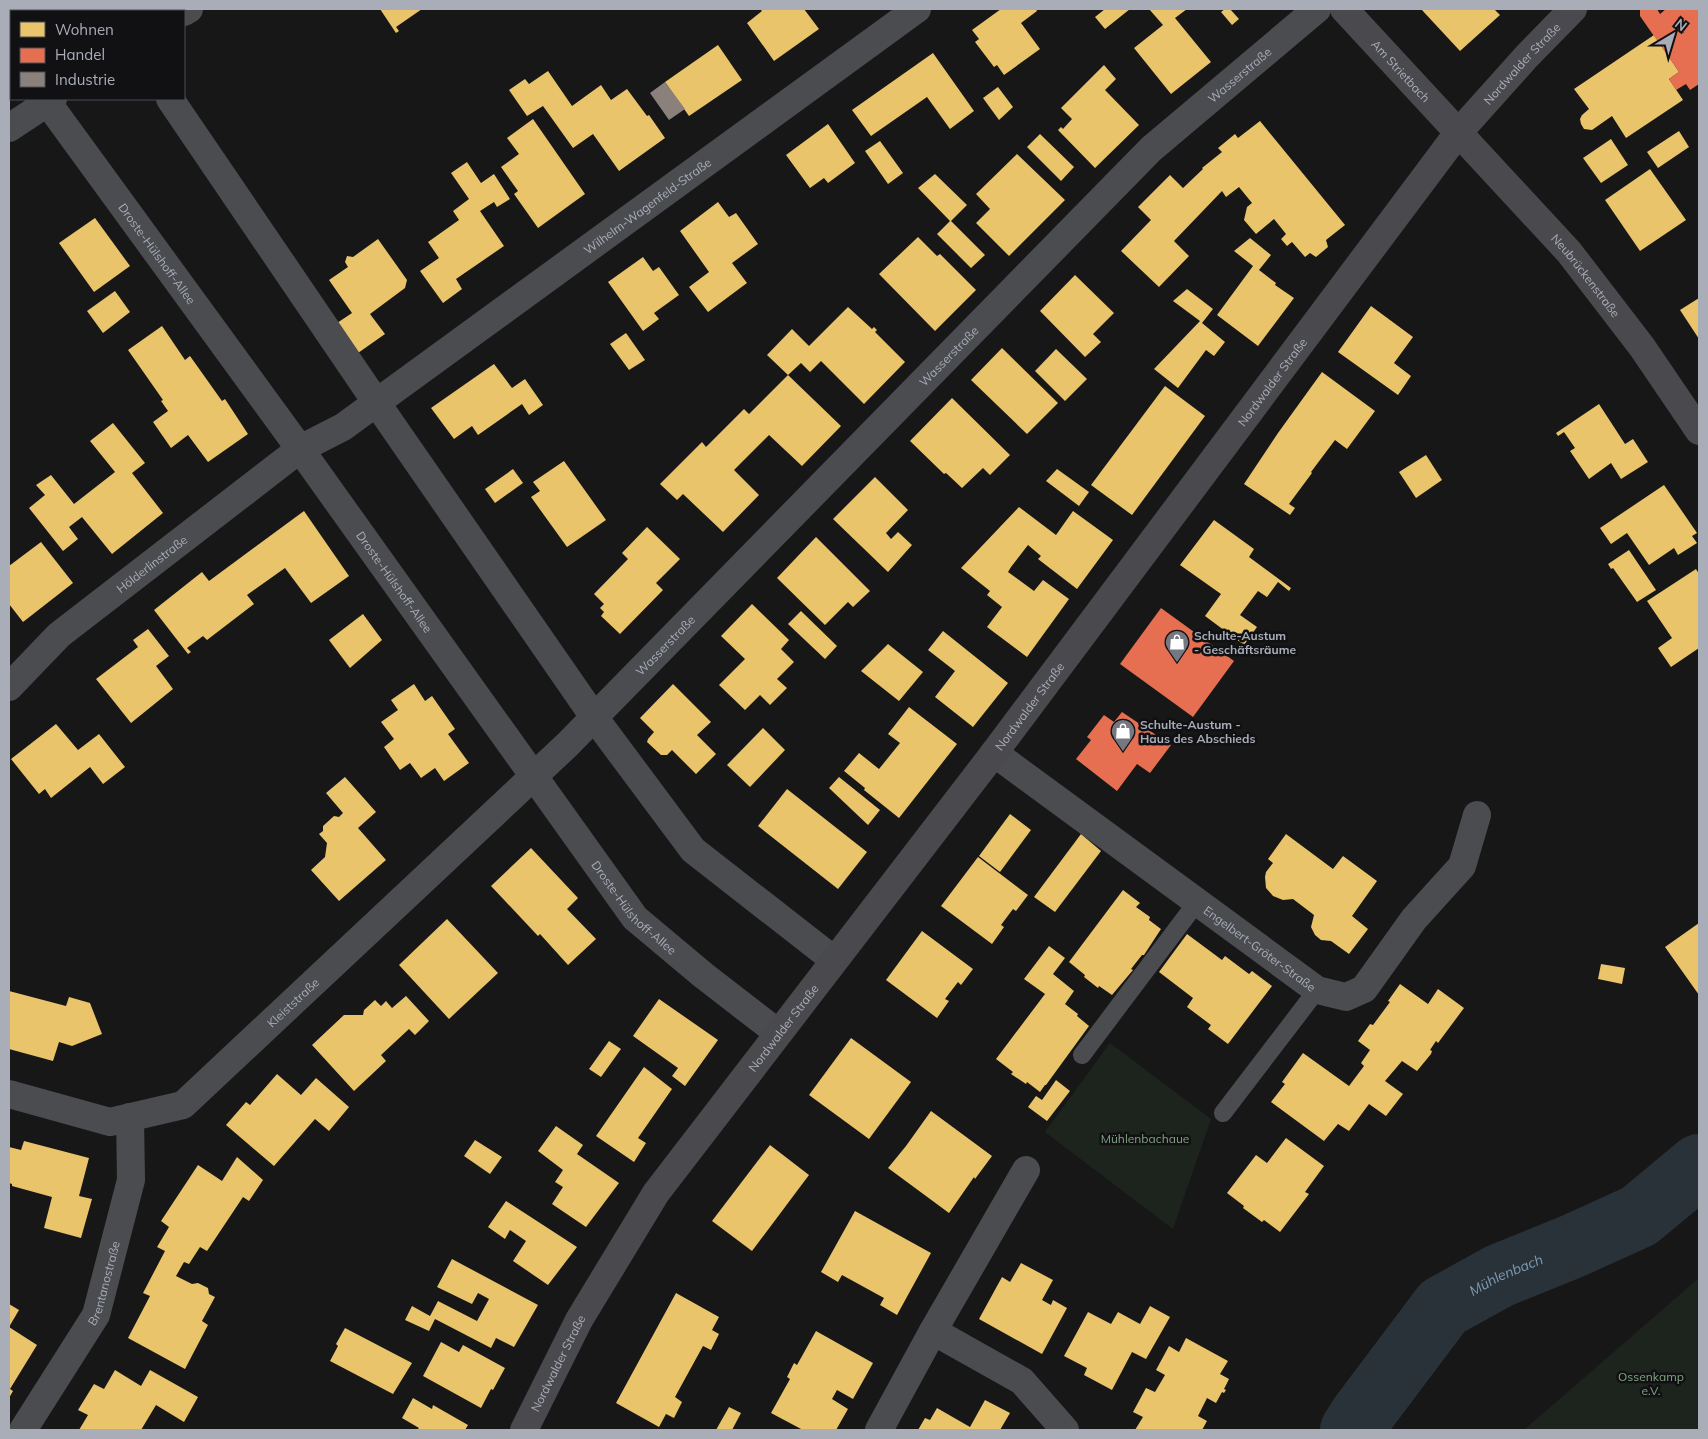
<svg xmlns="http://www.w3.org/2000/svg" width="1708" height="1439" font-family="Mulish,sans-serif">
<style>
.green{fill:#1d241e}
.homes{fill:#e9c46a}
.shops{fill:#e76f51}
.industry{fill:#8a817c}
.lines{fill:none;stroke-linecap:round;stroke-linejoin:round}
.river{stroke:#2a3239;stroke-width:64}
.lane{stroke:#4b4c50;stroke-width:18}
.street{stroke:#4b4c50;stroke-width:28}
.secondary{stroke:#4a4a4e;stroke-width:28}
.labels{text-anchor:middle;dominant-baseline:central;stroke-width:5;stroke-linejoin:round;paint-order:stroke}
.street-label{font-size:12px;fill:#a8adb8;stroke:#111113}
.poi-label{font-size:12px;font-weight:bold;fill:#a8adb8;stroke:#111113;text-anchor:start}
.park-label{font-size:12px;fill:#7fa381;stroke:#111113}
.water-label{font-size:14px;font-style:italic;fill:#7f9bb3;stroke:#111113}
</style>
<rect width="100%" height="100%" fill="#171717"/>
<!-- green -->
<g class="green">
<polygon points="1110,1043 1211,1119 1173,1229 1045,1132"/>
<polygon points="1699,1278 1699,1430 1524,1430"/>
</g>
<!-- homes -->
<g class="homes">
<polygon points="380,9 422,9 396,27 399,31 396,33"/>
<polygon points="760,9 804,9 819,29 774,61 747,23 762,11"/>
<polygon points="1001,9 1036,9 1037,11 1021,23 1040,49 1004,75 997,65 994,67 975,42 979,39 972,30"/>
<polygon points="1105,9 1130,9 1105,29 1095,17"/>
<polygon points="1149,9 1187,9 1175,18 1211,62 1171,94 1134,48 1163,25"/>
<polygon points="1225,9 1230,9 1239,19 1232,25 1221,12"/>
<polygon points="1421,9 1494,9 1500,15 1460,51"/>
<polygon points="1654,35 1679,72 1669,79 1683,100 1626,138 1612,116 1592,130 1584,129 1581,124 1580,119 1582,115 1589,109 1574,89"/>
<polygon points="718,45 742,80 689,116 665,82"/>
<polygon points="933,53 974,111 950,129 927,97 871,136 852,110"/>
<polygon points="1104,65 1116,79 1105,90 1139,125 1095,168 1058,130 1061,127 1063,129 1072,119 1061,108"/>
<polygon points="548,71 572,106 601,85 611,100 627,89 647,116 649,115 665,138 619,171 593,134 573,148 543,106 527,116 509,90 525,79 529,84"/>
<polygon points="998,87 1013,107 999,120 983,98"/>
<polygon points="533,119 585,194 538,228 514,194 518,191 501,167 519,154 507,138"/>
<polygon points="1260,121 1345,225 1326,240 1328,247 1316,257 1310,253 1305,257 1292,242 1287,246 1281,239 1286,234 1274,219 1256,234 1244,220 1247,207 1252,203 1239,187 1226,197 1222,191 1174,241 1189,256 1159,287 1121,251 1151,220 1138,207 1170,175 1183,188 1203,169 1202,168 1222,152 1218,148 1235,134 1238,138"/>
<polygon points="828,124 855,163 828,183 824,178 810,188 786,155"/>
<polygon points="1679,131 1689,147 1658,168 1647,152"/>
<polygon points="1040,134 1074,167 1061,181 1027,147"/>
<polygon points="1611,139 1628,165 1601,183 1583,158"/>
<polygon points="880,141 903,173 888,184 865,151"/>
<polygon points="1017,154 1065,200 1009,256 976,223 990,209 976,194"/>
<polygon points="467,162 481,183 494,174 510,199 497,207 494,202 480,211 504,246 456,279 462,289 443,303 420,271 439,258 428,242 459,220 453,211 469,199 451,173"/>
<polygon points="1650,169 1686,220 1640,251 1605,200"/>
<polygon points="935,174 967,205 951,221 985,255 971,268 937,234 950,221 918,188"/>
<polygon points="718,202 729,217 736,213 758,244 732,263 747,283 708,312 689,287 709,272 680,231"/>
<polygon points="95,218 130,266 94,292 59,243"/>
<polygon points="918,237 937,256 940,254 976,290 935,331 879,274"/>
<polygon points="1250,238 1271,255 1259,270 1276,283 1275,285 1294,298 1258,346 1217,315 1253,266 1234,251"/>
<polygon points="378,239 407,280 405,288 370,314 385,334 358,353 337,323 352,313 329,280 348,267 345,262 347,256 353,257"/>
<polygon points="643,257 653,271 659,267 679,295 654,313 659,319 643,331 608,282"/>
<polygon points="1075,275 1114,313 1093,334 1101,342 1085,357 1040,311"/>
<polygon points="1187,289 1213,309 1202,323 1225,342 1214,356 1206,350 1178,388 1154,369 1200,321 1173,301"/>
<polygon points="115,291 130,312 103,333 87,311"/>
<polygon points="1699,298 1699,339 1680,310"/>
<polygon points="1371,306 1413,337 1394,363 1411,376 1398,395 1338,352"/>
<polygon points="848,307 872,329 874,327 877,330 875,332 905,362 864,404 821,361 810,372 801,363 788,375 841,426 802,466 769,435 734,470 759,495 723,532 683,494 677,500 660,484 702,442 706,447 744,409 749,414 788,375 767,355 792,329 809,346"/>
<polygon points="162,326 185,360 190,356 222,401 225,399 248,434 208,462 188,435 171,448 153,422 168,411 161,401 163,400 128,350"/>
<polygon points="626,333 645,360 629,370 610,344"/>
<polygon points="1002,348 1058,403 1027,434 971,380"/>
<polygon points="1056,349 1087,379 1065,401 1035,371"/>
<polygon points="494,364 512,388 525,379 543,405 529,415 522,404 478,435 472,426 454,439 431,408"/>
<polygon points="1322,372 1375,411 1347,449 1335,440 1311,472 1312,473 1289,504 1295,508 1290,515 1244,484 1278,433"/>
<polygon points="1165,386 1205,416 1132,515 1091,485"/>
<polygon points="952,398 1010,455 990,475 983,468 962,488 946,473 944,474 910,441"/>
<polygon points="1599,404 1625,444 1633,439 1648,462 1621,479 1611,463 1589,479 1570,451 1575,448 1564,432 1558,436 1556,433"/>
<polygon points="113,423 145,463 132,473 163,513 112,554 82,517 69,527 78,539 63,551 29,508 45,495 36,485 51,475 74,504 115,472 90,441"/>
<polygon points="1426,455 1442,480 1416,498 1399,472"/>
<polygon points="564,461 606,520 567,547 531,497 540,491 533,482"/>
<polygon points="513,469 523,483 495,503 485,489"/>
<polygon points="1057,469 1089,492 1079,506 1046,481"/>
<polygon points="875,477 908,510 886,533 891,539 898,532 912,545 888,572 833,519"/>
<polygon points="1664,485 1697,533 1692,536 1697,543 1678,555 1674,548 1649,565 1627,533 1611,544 1600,528"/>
<polygon points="1019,507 1056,535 1073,511 1113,540 1077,589 1038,559 1041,556 1028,545 1011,567 1008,572 1034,591 1043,580 1069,599 1027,657 987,627 1002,607 987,595 990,591 961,568"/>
<polygon points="304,511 349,576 311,603 285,568 247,595 254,604 207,640 203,636 187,648 191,652 188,654 154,610 202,572 209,581"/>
<polygon points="1214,520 1254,549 1249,557 1291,588 1289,591 1278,582 1267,597 1258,591 1240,615 1257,627 1244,645 1205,616 1221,594 1180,565"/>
<polygon points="647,527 680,559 656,583 663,590 620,634 601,616 604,612 600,608 604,604 594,594 628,559 622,553"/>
<polygon points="816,537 870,591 853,607 848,602 825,625 777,578"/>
<polygon points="41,542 73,583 23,622 9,604 9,566"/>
<polygon points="1629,550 1656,590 1637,602 1613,568 1611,569 1608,564"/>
<polygon points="1696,569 1699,574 1699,648 1671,667 1658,648 1672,638 1647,601"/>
<polygon points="752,604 789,640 781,649 794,662 777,679 787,688 770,705 760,695 745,710 719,685 745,659 721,636"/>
<polygon points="801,611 837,646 825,659 788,624"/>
<polygon points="363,614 382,640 350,668 329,640"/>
<polygon points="148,629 169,656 156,666 173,689 131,723 96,679 138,647 133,640"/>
<polygon points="943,631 1008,683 973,727 935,697 955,671 928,650"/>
<polygon points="888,644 923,672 899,701 861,671"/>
<polygon points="414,684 425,701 432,696 455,729 448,734 469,763 444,781 435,768 421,778 410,763 400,770 384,747 394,739 381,722 398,710 391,700"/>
<polygon points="673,684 711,722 697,735 716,754 696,774 672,750 667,755 661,755 647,742 648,739 654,732 640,718"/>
<polygon points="909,707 957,744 899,818 864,790 865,788 844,771 859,753 879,769 900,743 888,734"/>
<polygon points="56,724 78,750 99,734 125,767 103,784 90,767 51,798 45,789 39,794 11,759"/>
<polygon points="763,728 785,750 750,787 727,765"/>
<polygon points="345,777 376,812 358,828 386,860 339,901 311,870 325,857 327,843 319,834 323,831 323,826 334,816 339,817 343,813 326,793"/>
<polygon points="839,777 880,810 868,825 829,788"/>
<polygon points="787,789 867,852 838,889 758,826"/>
<polygon points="1010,814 1031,830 1000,872 979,856"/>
<polygon points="1081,834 1101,851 1055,912 1034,897"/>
<polygon points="1286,834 1333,869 1343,856 1377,881 1352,916 1368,929 1349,954 1331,941 1321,940 1315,935 1311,927 1314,915 1293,899 1283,900 1273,896 1266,888 1265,877 1266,872 1273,863 1268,859"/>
<polygon points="531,848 578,898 567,909 596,939 568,965 540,934 538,936 491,886"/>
<polygon points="978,857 1028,895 1016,911 1013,909 1001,925 1004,927 992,944 941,906"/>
<polygon points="1123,890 1140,903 1136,907 1150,917 1149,920 1161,929 1144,955 1142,955 1131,969 1133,970 1112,995 1099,986 1098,988 1084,977 1085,975 1069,962"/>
<polygon points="447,919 498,973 449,1019 399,965"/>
<polygon points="1699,923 1699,995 1665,947"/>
<polygon points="922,931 973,969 961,985 958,982 945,999 949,1001 937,1018 886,980"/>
<polygon points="1187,934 1222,960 1225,956 1249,974 1252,971 1272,986 1228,1044 1208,1029 1211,1025 1187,1007 1193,998 1159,972"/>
<polygon points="1049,946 1065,958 1053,974 1074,991 1065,1004 1078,1014 1077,1016 1089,1026 1046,1085 1045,1085 1040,1092 1027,1082 1026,1084 1011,1074 1013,1072 996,1059 1045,994 1024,979"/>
<polygon points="1601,964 1625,968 1622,984 1598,979"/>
<polygon points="1400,984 1428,1004 1438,989 1464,1008 1438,1043 1436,1041 1430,1050 1432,1051 1431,1054 1417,1071 1402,1061 1385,1081 1403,1094 1386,1116 1369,1104 1349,1131 1338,1124 1324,1141 1271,1102 1285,1084 1282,1082 1303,1053 1349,1086 1364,1066 1361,1063 1370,1050 1358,1041 1370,1024 1373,1025 1390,1002 1388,1001"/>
<polygon points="9,991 66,1006 69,997 90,1003 102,1034 72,1046 59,1042 53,1061 9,1049"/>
<polygon points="406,996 429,1021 415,1035 409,1029 381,1055 386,1061 354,1091 312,1045 344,1015 363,1015 364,1010 375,1000 381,1006 386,1001 392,1008"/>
<polygon points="659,999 718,1040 685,1086 672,1076 678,1068 633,1036"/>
<polygon points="851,1038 911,1082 869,1139 809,1095"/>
<polygon points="609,1041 621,1049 601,1077 589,1069"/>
<polygon points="644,1067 672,1089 638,1138 646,1143 634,1162 596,1136"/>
<polygon points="277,1074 301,1095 316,1078 349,1107 329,1131 315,1119 274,1166 226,1125 246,1102 250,1105"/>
<polygon points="1056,1080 1070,1091 1047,1121 1028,1107 1036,1096 1042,1100"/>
<polygon points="931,1111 992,1156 975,1179 974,1177 949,1213 888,1168 906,1146"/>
<polygon points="556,1126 583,1145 577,1154 619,1183 586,1227 552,1204 563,1187 555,1182 563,1170 538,1151"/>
<polygon points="1286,1138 1324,1166 1305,1192 1309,1194 1280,1232 1264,1220 1262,1222 1243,1208 1244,1206 1227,1193 1256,1155 1267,1163"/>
<polygon points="475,1140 502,1157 490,1174 464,1156"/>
<polygon points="24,1141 89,1158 79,1196 92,1199 81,1238 44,1228 52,1197 12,1186 12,1184 9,1183 9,1147 21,1150"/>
<polygon points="770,1145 809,1175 752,1251 712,1221"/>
<polygon points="237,1157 263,1180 249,1201 243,1197 207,1251 200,1247 189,1264 184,1262 176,1276 192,1284 198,1283 208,1288 209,1294 215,1297 202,1321 208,1325 185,1369 128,1338 150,1296 143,1293 165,1251 157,1247 169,1227 161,1221 198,1165 222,1181"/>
<polygon points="506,1201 577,1247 548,1285 513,1261 526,1241 510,1230 505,1239 488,1227"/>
<polygon points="855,1211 931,1253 897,1315 880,1305 884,1298 842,1275 838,1282 821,1272"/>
<polygon points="452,1259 538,1305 514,1347 496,1338 491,1348 435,1319 429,1331 405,1320 412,1306 430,1316 438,1301 477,1321 489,1299 478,1293 472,1304 437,1287"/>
<polygon points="1021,1263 1053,1280 1042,1300 1051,1305 1053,1300 1067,1308 1042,1354 979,1319 1002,1277 1010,1282"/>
<polygon points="676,1293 719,1317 712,1330 719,1334 711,1350 703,1346 675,1397 682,1402 674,1418 666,1414 659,1427 616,1403"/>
<polygon points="9,1304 19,1310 9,1327"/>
<polygon points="1150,1306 1170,1317 1146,1359 1132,1352 1112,1390 1084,1375 1087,1368 1064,1356 1088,1312 1111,1324 1118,1312 1140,1324"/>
<polygon points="9,1327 37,1345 10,1389 13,1391 9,1398"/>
<polygon points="345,1328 412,1363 393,1394 330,1361 338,1346 336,1344"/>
<polygon points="816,1331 873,1363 853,1399 837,1390 832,1399 848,1409 836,1430 803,1430 771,1413 790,1379 787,1377 794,1363 797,1365"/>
<polygon points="1186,1338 1228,1361 1220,1374 1229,1379 1224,1389 1226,1390 1224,1393 1222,1392 1216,1403 1207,1398 1198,1416 1207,1421 1202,1430 1135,1430 1143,1417 1133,1412 1146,1388 1155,1392 1165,1375 1156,1370 1169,1346 1179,1352"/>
<polygon points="441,1342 459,1352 463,1345 505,1368 493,1390 491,1389 481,1408 423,1376"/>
<polygon points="115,1370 141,1386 150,1370 198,1397 184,1422 156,1405 141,1430 79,1430 88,1415 78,1410 94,1384 104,1389"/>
<polygon points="413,1398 432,1409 433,1405 468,1425 465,1430 417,1430 419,1428 402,1418"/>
<polygon points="985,1400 1010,1413 1000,1430 918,1430 925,1418 930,1420 937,1408 970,1427"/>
<polygon points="729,1407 741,1413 732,1430 716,1430"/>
</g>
<!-- shops -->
<g class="shops">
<polygon points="1640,9 1657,9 1660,14 1666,9 1699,9 1699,84 1690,90 1686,84 1676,90 1669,79 1679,72 1640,16"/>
<polygon points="1161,608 1234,661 1193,717 1120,664"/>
<polygon points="1122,712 1171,745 1150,773 1137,764 1117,791 1076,759 1091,740 1087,737 1104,715 1114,722"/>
</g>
<!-- industry -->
<polygon class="industry" points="665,82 685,109 669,120 650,93"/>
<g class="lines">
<!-- river -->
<path class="river" id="s1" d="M1352 1430 1361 1416 1443 1307 1499 1276 1573 1246 1639 1216 1699 1166"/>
<!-- lane -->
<g class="lane">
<polyline points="1082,1055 1197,902"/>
<polyline points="1223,1113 1317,990"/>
</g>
<!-- street -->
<g class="street">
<polyline points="108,9 110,11"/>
<polyline points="184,12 189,9"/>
<polyline points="9,48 11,52"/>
<path id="s2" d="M45 99 300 449 635 918 703 975 778 1033"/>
<polyline points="170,99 376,402 594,717 693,850 834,960"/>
<polyline points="9,128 53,99"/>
<path id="s3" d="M9 687 59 635 300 449 343 427 917 9"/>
<path id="s4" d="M994 753 1317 990 1346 997 1364 989 1414 919 1462 866 1477 815"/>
<path id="s5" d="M9 1094 110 1122 183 1105 567 745 1151 149 1317 9"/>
<polyline points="933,1331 1022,1381 1065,1430"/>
<path id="s6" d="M23 1430 96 1315 131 1180 130 1117"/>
<polyline points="879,1430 933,1331 1026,1170"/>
</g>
<!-- secondary -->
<g class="secondary">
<path id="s7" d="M1344 9 1569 252 1642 347 1699 431"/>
<path id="s8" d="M524 1430 579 1320 656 1193 994 753 1458 133 1527 56 1573 9"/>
</g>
</g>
<!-- icons -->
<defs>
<g id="shop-pin" transform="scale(1.25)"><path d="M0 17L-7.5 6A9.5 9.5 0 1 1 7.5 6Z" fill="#757880" stroke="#111113"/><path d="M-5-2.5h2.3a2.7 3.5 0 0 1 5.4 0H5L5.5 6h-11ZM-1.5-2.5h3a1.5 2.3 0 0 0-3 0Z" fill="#fff"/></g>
</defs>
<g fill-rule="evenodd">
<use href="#shop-pin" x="1177" y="642"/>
<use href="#shop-pin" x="1123" y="731"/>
</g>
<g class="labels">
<!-- street labels -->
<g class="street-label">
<text stroke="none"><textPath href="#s8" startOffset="1695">Nordwalder Straße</textPath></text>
<text stroke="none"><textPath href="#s7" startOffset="84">Am Strietbach</textPath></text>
<text stroke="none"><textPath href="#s5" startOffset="1656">Wasserstraße</textPath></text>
<text stroke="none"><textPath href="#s3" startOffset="801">Wilhelm-Wagenfeld-Straße</textPath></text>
<text stroke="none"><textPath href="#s2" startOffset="191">Droste-Hülshoff-Allee</textPath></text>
<text stroke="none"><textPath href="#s7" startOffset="360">Neubrückenstraße</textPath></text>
<text stroke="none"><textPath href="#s5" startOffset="1251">Wasserstraße</textPath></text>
<text stroke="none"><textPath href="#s8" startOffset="1290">Nordwalder Straße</textPath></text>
<text stroke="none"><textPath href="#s3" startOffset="189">Hölderlinstraße</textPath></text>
<text stroke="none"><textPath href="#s2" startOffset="596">Droste-Hülshoff-Allee</textPath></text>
<text stroke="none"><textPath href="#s5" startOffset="846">Wasserstraße</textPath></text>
<text stroke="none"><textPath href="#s8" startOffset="885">Nordwalder Straße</textPath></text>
<text stroke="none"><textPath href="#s2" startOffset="1001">Droste-Hülshoff-Allee</textPath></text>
<text stroke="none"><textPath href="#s4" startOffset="330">Engelbert-Gröter-Straße</textPath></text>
<text stroke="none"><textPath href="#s5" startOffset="330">Kleiststraße</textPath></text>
<text stroke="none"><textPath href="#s8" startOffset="480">Nordwalder Straße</textPath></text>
<text stroke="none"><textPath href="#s6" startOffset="169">Brentanostraße</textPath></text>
<text stroke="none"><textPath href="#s8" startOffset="75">Nordwalder Straße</textPath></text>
</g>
<!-- poi labels -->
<g class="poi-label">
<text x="1194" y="635">Schulte-Austum<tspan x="1194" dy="14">- Geschäftsräume</tspan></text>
<text x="1140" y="724">Schulte-Austum -<tspan x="1140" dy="14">Haus des Abschieds</tspan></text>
</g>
<!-- park labels -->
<g class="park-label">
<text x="1145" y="1138">Mühlenbachaue</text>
<text x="1651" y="1376">Ossenkamp<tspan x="1651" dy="14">e.V.</tspan></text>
</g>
<!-- water labels -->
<g class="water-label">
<text stroke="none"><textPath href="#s1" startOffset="224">Mühlenbach</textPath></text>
</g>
</g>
<!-- border -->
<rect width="1708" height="1439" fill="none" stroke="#a8adb8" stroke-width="20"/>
<!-- legend -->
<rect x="10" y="10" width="175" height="90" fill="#111113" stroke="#4d4f55"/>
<rect x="20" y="22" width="25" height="15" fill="#e9c46a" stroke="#4d4f55"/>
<text x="55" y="35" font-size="15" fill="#a8adb8">Wohnen</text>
<rect x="20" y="48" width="25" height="15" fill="#e76f51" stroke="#4d4f55"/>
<text x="55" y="60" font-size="15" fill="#a8adb8">Handel</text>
<rect x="20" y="72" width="25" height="15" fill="#8a817c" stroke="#4d4f55"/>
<text x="55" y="85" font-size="15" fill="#a8adb8">Industrie</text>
<!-- north arrow -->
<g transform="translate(1673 35) rotate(38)" stroke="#111113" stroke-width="4" paint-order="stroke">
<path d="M0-4L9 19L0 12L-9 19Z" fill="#a8adb8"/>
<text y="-8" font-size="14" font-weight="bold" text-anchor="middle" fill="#a8adb8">N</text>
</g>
</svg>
